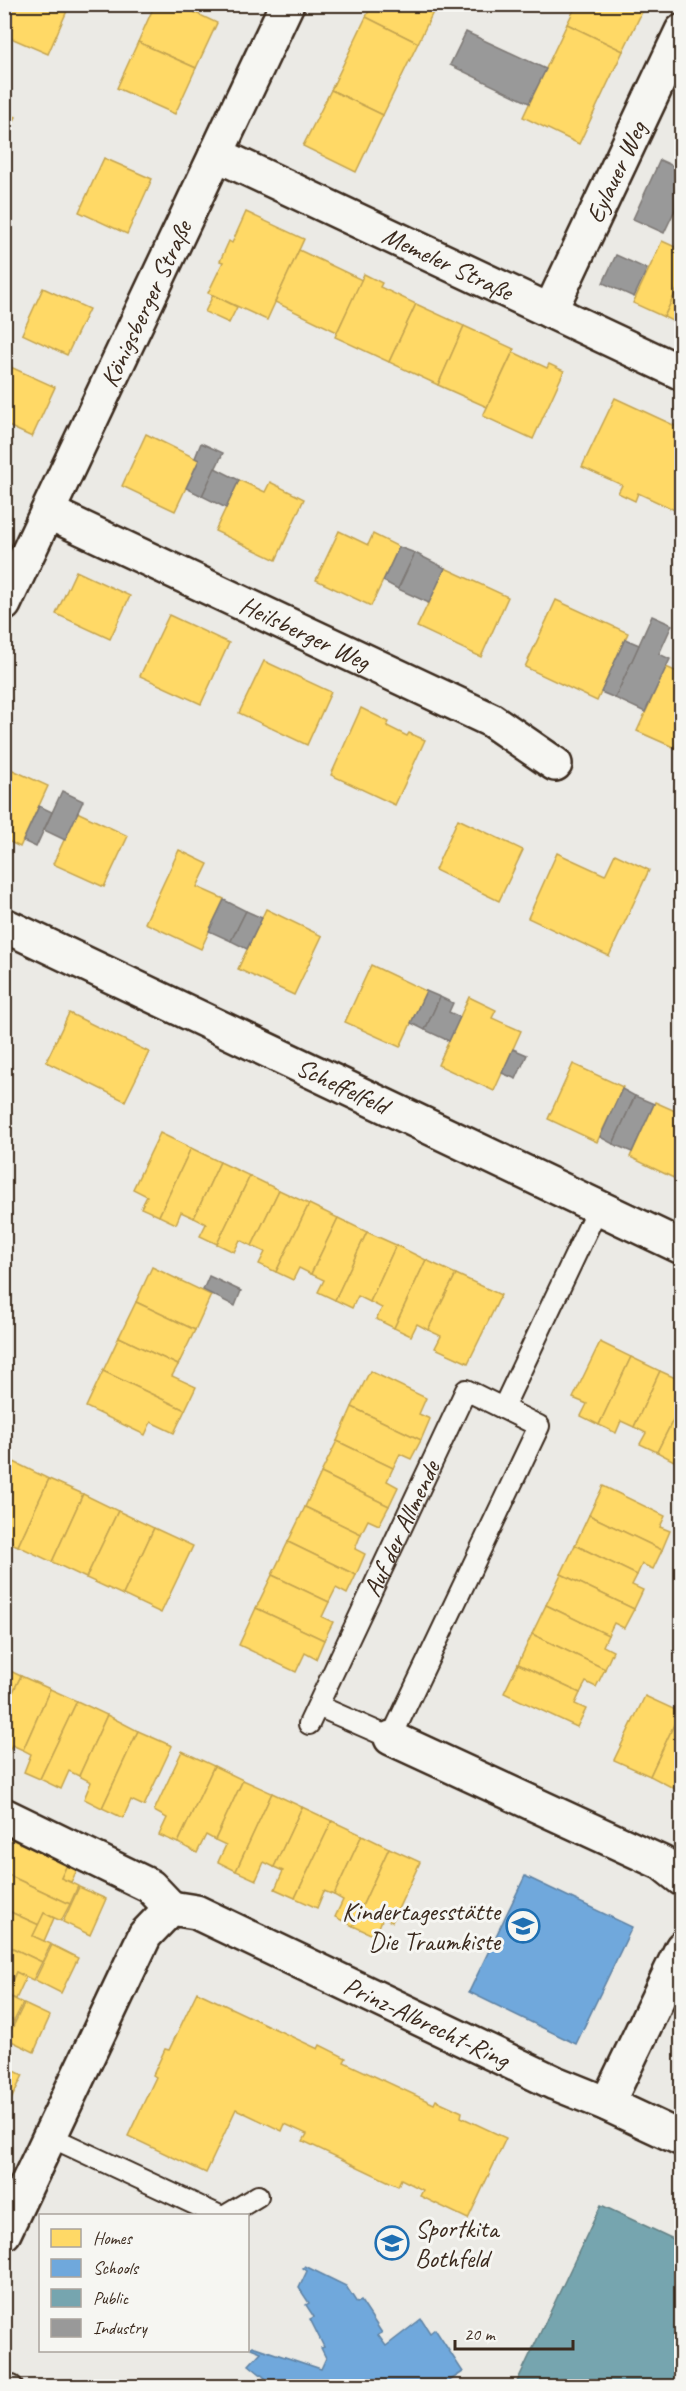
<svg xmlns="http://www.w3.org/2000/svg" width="686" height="2391" font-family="Caveat,sans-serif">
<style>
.homes{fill:#ffd966;stroke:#c4a450;stroke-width:1.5}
.schools{fill:#6fa8dc;stroke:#5f82a3;stroke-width:1.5}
.public{fill:#76a5af;stroke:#648084;stroke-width:1.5}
.industry{fill:#999;stroke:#7d7874;stroke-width:1.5}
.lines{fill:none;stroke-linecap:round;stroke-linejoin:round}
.service-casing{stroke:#3b2a1e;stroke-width:24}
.minor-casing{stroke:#3b2a1e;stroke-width:38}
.service{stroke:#f6f6f2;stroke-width:20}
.minor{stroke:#f6f6f2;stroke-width:33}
.labels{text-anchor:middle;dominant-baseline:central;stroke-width:6;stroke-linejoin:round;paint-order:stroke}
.street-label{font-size:26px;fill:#3b2a1e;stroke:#f6f6f2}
.poi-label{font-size:26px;fill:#3b2a1e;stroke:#f6f6f2;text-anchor:end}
</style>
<rect width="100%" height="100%" fill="#ebeae5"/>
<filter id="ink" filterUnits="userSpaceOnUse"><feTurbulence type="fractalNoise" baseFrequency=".0167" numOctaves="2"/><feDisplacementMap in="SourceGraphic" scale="12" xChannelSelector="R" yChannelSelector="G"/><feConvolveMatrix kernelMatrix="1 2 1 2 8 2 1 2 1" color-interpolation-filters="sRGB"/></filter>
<g filter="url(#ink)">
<!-- homes -->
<g class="homes">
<polygon points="4,4 70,4 48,54 4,35"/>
<polygon points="155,4 177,4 217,23 196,68 138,42"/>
<polygon points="372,4 437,4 418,43 366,17"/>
<polygon points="577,4 632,4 643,10 623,51 567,24"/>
<polygon points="366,17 418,43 383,115 331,90"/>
<polygon points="567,24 623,51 579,144 523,117"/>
<polygon points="138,42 196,68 175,114 117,88"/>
<polygon points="331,90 383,115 356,172 303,146"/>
<polygon points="4,112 16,117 4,140"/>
<polygon points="104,158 152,179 127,234 79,212"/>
<polygon points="246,212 304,239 267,320 208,293 223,262 220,261 229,241 232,243"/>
<polygon points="662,241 682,250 682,279 664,317 633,303"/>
<polygon points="299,250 362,280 337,332 275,302"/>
<polygon points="364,274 382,283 380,287 416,304 389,362 335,337"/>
<polygon points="682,279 682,326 664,317"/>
<polygon points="43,288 89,309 67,355 22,334"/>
<polygon points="213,295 237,307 229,323 205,312"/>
<polygon points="416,304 464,326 438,385 389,362"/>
<polygon points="464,326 514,349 487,407 438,385"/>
<polygon points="513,352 547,368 549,364 564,371 533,439 483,416"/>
<polygon points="4,364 55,387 32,437 4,424"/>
<polygon points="615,398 682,429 682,506 679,512 638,493 635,501 618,493 622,485 582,467"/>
<polygon points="146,434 199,460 175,511 122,486"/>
<polygon points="239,480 265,492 270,482 304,499 276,560 215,531"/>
<polygon points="339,531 368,545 373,534 399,547 371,606 316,580"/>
<polygon points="445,568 508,597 481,657 417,627"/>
<polygon points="76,571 130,596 110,639 56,614"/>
<polygon points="556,600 628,633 597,701 525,667"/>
<polygon points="169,615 229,643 201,704 140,676"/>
<polygon points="264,661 331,692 307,745 239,713"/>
<polygon points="666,667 682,674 682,751 637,731"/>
<polygon points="361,708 389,722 387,726 407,736 409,733 425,740 395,805 331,775"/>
<polygon points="4,766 48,786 20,847 4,839"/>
<polygon points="77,812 128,836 104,887 53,864"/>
<polygon points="458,819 523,850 499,901 435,870"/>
<polygon points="179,850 208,864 197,887 224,899 201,949 145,923"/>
<polygon points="557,853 605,875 615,854 649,870 609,956 528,918"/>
<polygon points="266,909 322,936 294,995 238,969"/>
<polygon points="371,965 426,991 400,1047 345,1022"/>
<polygon points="469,997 496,1010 492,1018 521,1031 494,1091 438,1065"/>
<polygon points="69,1013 149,1052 125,1101 46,1062"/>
<polygon points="573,1064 623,1087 597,1142 548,1119"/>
<polygon points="655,1102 682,1114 682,1182 630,1157"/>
<polygon points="160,1133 191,1148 159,1216 141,1208 147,1196 133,1189"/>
<polygon points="191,1148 220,1162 194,1218 181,1212 176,1224 159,1216"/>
<polygon points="220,1162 250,1176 217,1244 200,1236 206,1224 194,1218"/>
<polygon points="250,1176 279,1190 252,1246 240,1240 234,1252 217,1244"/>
<polygon points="279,1190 309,1204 276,1272 259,1264 265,1252 252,1246"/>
<polygon points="309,1204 338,1218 311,1274 299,1268 293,1280 276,1272"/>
<polygon points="338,1218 367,1232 335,1300 318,1292 324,1280 311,1274"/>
<polygon points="367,1232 396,1245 370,1302 358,1296 352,1308 335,1300"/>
<polygon points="396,1245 426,1260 394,1328 376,1319 382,1308 370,1302"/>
<polygon points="426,1260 456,1274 428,1330 417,1324 411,1336 394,1328"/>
<polygon points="152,1267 211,1295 195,1330 136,1302"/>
<polygon points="456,1274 501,1295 468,1363 435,1348 441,1336 428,1330"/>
<polygon points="136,1302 195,1330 178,1365 119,1337"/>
<polygon points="119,1337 178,1365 172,1376 196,1387 185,1410 103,1371"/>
<polygon points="600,1342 631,1357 599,1425 581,1416 587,1404 573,1398"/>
<polygon points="631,1357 660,1371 634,1427 621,1421 616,1433 599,1425"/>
<polygon points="103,1371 185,1410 174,1433 151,1422 145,1435 86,1407"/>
<polygon points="370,1371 426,1398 419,1414 430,1419 421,1440 352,1407"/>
<polygon points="660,1371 682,1381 682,1402 657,1452 640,1444 646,1433 634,1427"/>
<polygon points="682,1402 682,1449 674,1461 657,1452"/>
<polygon points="352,1407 421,1440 411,1459 400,1454 393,1468 337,1441"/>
<polygon points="337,1441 393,1468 387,1481 398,1487 389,1506 321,1473"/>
<polygon points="14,1462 49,1479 18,1546 4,1540 4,1482"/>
<polygon points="321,1473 389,1506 379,1525 368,1520 361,1534 305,1507"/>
<polygon points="49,1479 83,1494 52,1562 18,1546"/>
<polygon points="603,1486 665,1516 660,1527 670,1531 662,1550 589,1515"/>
<polygon points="83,1494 118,1511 86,1578 52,1562"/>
<polygon points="305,1507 361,1534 355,1549 365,1554 356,1575 288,1542"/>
<polygon points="118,1511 154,1528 123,1595 86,1578"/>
<polygon points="589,1515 662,1550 653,1569 642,1564 637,1575 575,1545"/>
<polygon points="154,1528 193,1546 161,1613 123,1595"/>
<polygon points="288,1542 356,1575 347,1594 336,1588 329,1602 272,1575"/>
<polygon points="575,1545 637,1575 632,1585 643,1590 634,1609 561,1574"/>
<polygon points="561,1574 634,1609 624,1628 614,1623 608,1635 546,1605"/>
<polygon points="272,1575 329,1602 322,1617 333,1622 324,1640 256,1608"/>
<polygon points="546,1605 608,1635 603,1646 613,1651 605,1669 532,1634"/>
<polygon points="256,1608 324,1640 316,1659 305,1653 296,1672 239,1645"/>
<polygon points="532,1634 605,1669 596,1687 586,1682 580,1693 518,1664"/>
<polygon points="518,1664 580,1693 575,1704 586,1709 577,1727 504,1693"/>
<polygon points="4,1668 21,1676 4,1710"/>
<polygon points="21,1676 50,1689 23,1750 12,1745 4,1762 4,1710"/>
<polygon points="50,1689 77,1701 40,1779 24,1772 31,1754 23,1750"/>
<polygon points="645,1696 680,1712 650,1776 614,1760"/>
<polygon points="77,1701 107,1715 79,1776 69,1771 61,1789 40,1779"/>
<polygon points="680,1712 682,1785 679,1791 650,1776"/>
<polygon points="107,1715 138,1731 102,1808 84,1799 91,1782 79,1776"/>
<polygon points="138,1731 172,1746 144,1806 131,1800 123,1818 102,1808"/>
<polygon points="182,1751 214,1766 178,1843 159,1835 167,1818 154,1811"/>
<polygon points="214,1766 243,1780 215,1840 206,1835 197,1853 178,1843"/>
<polygon points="243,1780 272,1793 236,1871 218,1862 226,1845 215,1840"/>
<polygon points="272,1793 302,1807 274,1867 264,1862 256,1880 236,1871"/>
<polygon points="302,1807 332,1821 295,1898 275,1889 283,1871 274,1867"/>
<polygon points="332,1821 362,1835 334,1895 324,1891 317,1908 295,1898"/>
<polygon points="362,1835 389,1848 353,1926 335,1917 343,1900 334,1895"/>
<polygon points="11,1839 67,1865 61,1878 78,1886 70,1904 4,1873 4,1853"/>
<polygon points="389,1848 420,1862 392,1922 383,1918 375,1936 353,1926"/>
<polygon points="67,1865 77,1870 71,1882 61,1878"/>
<polygon points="4,1873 70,1904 61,1921 44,1913 39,1925 4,1909"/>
<polygon points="79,1887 106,1899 90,1935 63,1922"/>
<polygon points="4,1909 39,1925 33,1936 51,1944 42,1962 4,1944"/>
<polygon points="44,1913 54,1918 44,1941 33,1936"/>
<polygon points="4,1944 42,1962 33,1980 16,1972 11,1983 4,1980"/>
<polygon points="52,1945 78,1958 61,1993 35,1980"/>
<polygon points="16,1972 26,1977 16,1999 6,1995"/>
<polygon points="4,1980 11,1983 6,1995 23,2003 14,2021 4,2016"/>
<polygon points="197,1992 318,2049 320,2045 346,2058 344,2062 434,2104 436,2100 462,2112 461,2117 506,2138 468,2219 420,2196 423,2190 401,2179 398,2186 303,2141 307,2134 285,2124 282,2131 236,2109 206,2173 128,2136 156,2077 153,2075 165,2049 169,2050"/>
<polygon points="24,2004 50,2016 34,2052 7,2039"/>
<polygon points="4,2016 14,2021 6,2039 4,2038"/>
<polygon points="4,2066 23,2075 6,2110 4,2109"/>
</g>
<!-- schools -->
<g class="schools">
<polygon points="525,1876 632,1927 576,2044 469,1992"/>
<polygon points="305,2266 346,2286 357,2303 361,2301 382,2333 378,2335 386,2346 421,2319 430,2333 435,2329 463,2372 449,2381 449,2386 270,2386 263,2381 265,2378 249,2365 261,2352 251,2348 252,2346 321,2369 326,2358 321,2348 324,2347 310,2319 314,2317 306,2305 309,2303 299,2288 307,2271 303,2268"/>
</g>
<!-- public -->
<polygon class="public" points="601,2205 682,2243 682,2386 515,2386"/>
<!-- industry -->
<g class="industry">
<polygon points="466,32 546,69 529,103 450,65"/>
<polygon points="660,160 682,170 682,195 664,233 633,219"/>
<polygon points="616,255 647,269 634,297 603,283"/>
<polygon points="201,443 223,453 202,496 186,488 199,460 195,458"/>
<polygon points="215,468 239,480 226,508 202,496"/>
<polygon points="399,547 415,553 398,589 383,581"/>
<polygon points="415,553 445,568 429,603 398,589"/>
<polygon points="652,616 672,625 659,654 670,659 645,712 615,698"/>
<polygon points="625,639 639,645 615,698 601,692"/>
<polygon points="62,791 83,801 65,840 44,830"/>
<polygon points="39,806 52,812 36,847 23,841"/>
<polygon points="224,900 246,911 231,941 209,931"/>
<polygon points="246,911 262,918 247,949 231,941"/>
<polygon points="426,991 440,997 425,1030 411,1023"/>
<polygon points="440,997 453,1003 449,1012 460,1017 449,1041 425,1030"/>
<polygon points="513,1049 527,1055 516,1079 502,1073"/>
<polygon points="622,1089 635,1096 613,1144 600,1137"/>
<polygon points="635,1096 654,1104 632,1152 613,1144"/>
<polygon points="209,1276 241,1291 235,1306 203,1290"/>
</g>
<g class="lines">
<!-- service casing -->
<g class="service-casing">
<g id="service">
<polyline points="503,1408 598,1207"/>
<path id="s1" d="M309 1724 466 1390 539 1426 391 1738 318 1706"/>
<polyline points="51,2137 220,2216"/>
<polyline points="225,2216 258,2196"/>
<polyline points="4,2383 12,2386"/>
</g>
</g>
<!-- minor casing -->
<g class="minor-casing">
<g id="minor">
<path id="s2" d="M216 154 682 373"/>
<path id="s3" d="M550 311 682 31"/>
<path id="s4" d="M48 512 491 720 555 764"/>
<path id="s5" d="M4 604 287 4"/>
<path id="s6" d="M4 925 682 1247"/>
<polyline points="391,1738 662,1863 682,1879"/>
<polyline points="4,1815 150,1886 171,1908"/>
<polyline points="607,2104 682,1948"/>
<path id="s7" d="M4 2233 145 1935 171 1908 196 1912 555 2083 607 2104 682 2139"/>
</g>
</g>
<!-- service -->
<use href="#service" class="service"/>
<!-- minor -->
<use href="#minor" class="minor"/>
</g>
</g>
<!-- icons -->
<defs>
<g id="school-ring" transform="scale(1.725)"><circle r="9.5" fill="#f6f6f2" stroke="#1f6fb2" stroke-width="1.5"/><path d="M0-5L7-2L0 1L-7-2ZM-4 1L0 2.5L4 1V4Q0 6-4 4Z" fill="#1f6fb2"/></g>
</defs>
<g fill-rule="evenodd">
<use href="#school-ring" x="523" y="1926"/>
<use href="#school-ring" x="392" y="2243"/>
</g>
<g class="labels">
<!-- street labels -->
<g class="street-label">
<text stroke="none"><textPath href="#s3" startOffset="154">Eylauer Weg</textPath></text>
<text stroke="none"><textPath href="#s2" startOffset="256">Memeler Straße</textPath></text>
<text stroke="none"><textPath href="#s5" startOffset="332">Königsberger Straße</textPath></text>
<text stroke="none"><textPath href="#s4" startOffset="284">Heilsberger Weg</textPath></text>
<text stroke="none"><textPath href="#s6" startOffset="375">Scheffelfeld</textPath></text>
<text stroke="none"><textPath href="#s1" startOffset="216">Auf der Allmende</textPath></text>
<text stroke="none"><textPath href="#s7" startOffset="648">Prinz-Albrecht-Ring</textPath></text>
</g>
<!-- poi labels -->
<g class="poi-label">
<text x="500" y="1911">Kindertagesstätte<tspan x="500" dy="30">Die Traumkiste</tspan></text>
<text x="415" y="2228" text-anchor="start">Sportkita<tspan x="415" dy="30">Bothfeld</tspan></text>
</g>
</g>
<!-- margin -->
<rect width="686" height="2391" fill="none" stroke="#f6f6f2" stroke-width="24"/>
<rect x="12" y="12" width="662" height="2367" fill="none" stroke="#3b2a1e" stroke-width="2" filter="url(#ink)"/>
<!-- legend -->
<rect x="39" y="2214" width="210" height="138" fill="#f6f6f2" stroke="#aba49d" stroke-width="1.5"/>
<rect x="51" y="2229" width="30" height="18" fill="#ffd966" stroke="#aba49d" stroke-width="1.5"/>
<text x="93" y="2244" font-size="18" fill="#3b2a1e">Homes</text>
<rect x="51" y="2259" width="30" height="18" fill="#6fa8dc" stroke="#aba49d" stroke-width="1.5"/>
<text x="93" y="2274" font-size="18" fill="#3b2a1e">Schools</text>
<rect x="51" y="2289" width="30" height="18" fill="#76a5af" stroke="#aba49d" stroke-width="1.5"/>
<text x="93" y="2304" font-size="18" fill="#3b2a1e">Public</text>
<rect x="51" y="2319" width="30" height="18" fill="#999999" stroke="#aba49d" stroke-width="1.5"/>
<text x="93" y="2334" font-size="18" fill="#3b2a1e">Industry</text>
<!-- scale -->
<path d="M455 2340v9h118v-9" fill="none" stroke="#3b2a1e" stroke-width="3"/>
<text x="464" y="2340" font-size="18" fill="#3b2a1e" stroke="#f6f6f2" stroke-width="4.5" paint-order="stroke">20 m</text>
</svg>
